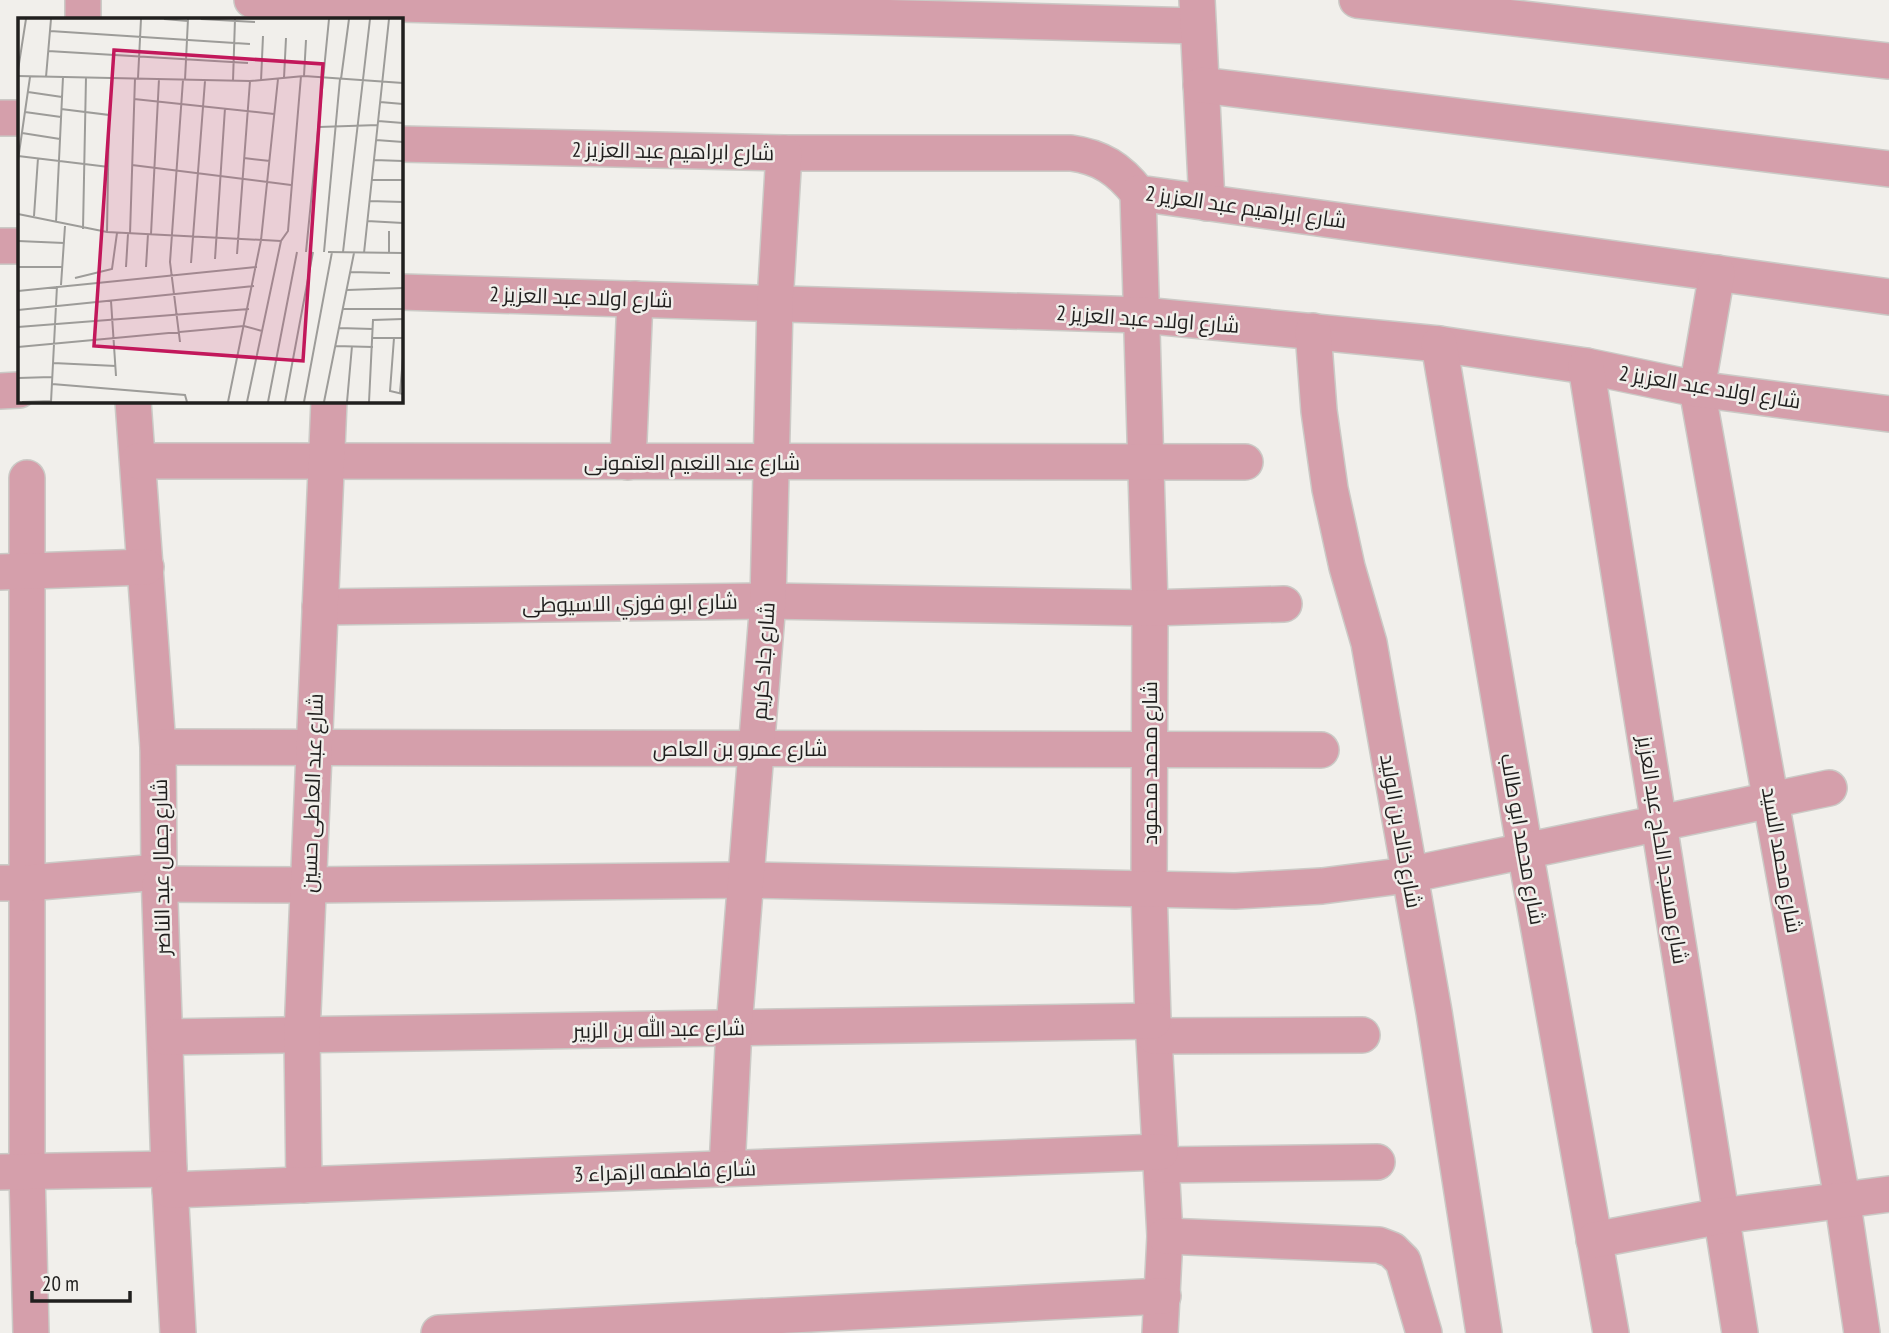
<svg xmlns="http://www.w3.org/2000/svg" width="1889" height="1333" font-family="'PT Sans Narrow',Cairo,sans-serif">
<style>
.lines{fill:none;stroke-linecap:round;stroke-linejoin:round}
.street-casing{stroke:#cbcac6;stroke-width:38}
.street{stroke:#d59fab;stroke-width:35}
.labels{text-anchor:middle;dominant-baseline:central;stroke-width:5;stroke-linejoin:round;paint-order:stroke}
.street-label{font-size:21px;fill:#201f1e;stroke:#f1efeb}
.inset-road{fill:none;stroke:#9d9c99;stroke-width:2}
.view{fill:#c2185b;fill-opacity:0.15;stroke:#c2185b;stroke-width:3.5}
.inset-edge{fill:none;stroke:#201f1e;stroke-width:3.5}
</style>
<rect width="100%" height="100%" fill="#f1efeb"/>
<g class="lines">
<!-- street casing -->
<g class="street-casing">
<g id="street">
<polyline points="83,0 83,19"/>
<polyline points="252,0 1198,26"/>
<polyline points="1197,0 1207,203"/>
<polyline points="1357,0 1889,61"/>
<polyline points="1201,85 1889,169"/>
<polyline points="0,118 19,118"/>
<path d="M401 144 784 153H1071C1101 157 1119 169 1138 193L1889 297"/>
<polyline points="1138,193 1150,608 1149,888 1153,1021 1165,1236 1160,1333"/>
<polyline points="0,246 19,246"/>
<polyline points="1717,273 1697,389 1842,1198 1862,1333"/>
<polyline points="401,292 1142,315 1439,344 1586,366 1697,389 1889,414"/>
<polyline points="1313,331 1319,411 1330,489 1347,567 1369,643 1434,1012 1484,1333"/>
<polyline points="1439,344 1525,851 1611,1333"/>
<polyline points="1586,366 1740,1333"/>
<polyline points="0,391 19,390"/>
<polyline points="133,401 158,747 159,872 169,1169 178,1333"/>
<polyline points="138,461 1245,462"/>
<polyline points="628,462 635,299"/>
<polyline points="27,478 27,1171 31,1333"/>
<polyline points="0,572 146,567"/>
<polyline points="320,607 768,601 1150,608 1284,604"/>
<polyline points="158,747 1321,750"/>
<polyline points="0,883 27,883 159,872"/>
<polyline points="160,884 309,885 746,880 1235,891 1322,886 1408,875 1829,788"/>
<polyline points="1154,1036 1362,1035"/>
<polyline points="165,1037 1153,1021"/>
<polyline points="1161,1165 1377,1162"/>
<polyline points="727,1168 734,1028 768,601 775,303 784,153"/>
<polyline points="0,1172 169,1169"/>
<polyline points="304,1185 302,1035 329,401"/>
<polyline points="170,1190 1160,1152"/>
<polyline points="1165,1236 1379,1245 1392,1250 1403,1261 1424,1333"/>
<polyline points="1594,1240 1721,1216 1889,1194"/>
<polyline points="439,1333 1163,1296"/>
</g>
</g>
<!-- street -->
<use href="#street" class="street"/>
</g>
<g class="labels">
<!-- street labels -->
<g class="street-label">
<text transform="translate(673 151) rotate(1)">شارع ابراهيم عبد العزيز 2</text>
<text transform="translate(1246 207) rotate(8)">شارع ابراهيم عبد العزيز 2</text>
<text transform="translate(581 297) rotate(2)">شارع اولاد عبد العزيز 2</text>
<text transform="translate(1148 319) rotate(4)">شارع اولاد عبد العزيز 2</text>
<text transform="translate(1710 387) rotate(9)">شارع اولاد عبد العزيز 2</text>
<text x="692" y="462">شارع عبد النعيم العتمونى</text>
<text transform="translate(630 603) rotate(-1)">شارع ابو فوزي الاسيوطى</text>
<text transform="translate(763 661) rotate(-86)">شارع جاد كريم</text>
<text x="740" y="748">شارع عمرو بن العاص</text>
<text transform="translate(1149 763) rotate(-90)">شارع محمد محمود</text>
<text transform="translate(312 793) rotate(-88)">شارع عبد العاطى حسين</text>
<text transform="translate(1401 831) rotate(80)">شارع خالد بن الوليد</text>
<text transform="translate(1523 839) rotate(80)">شارع محمد ابو طالب</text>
<text transform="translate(1663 850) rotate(81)">شارع مسجد الحاج عبد العزيز</text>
<text transform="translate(1782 860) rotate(80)">شارع محمد السيد</text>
<text transform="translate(161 867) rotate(-91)">شارع جمال عبد الناصر</text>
<text transform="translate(659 1029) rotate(-1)">شارع عبد الله بن الزبير</text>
<text transform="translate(665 1171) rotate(-2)">شارع فاطمه الزهراء 3</text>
</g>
</g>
<!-- overview -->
<g transform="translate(18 18)">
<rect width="385" height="385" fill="#f1efeb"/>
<path class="inset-road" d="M146 1 170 3M183 1 237 4M32 13 232 26M30 33 230 45M0 52 8 1M0 58 232 63 286 58 385 65M286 58 288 22M28 59 33 1M120 60 123 1M266 60 268 20M323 61 331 1M167 62 170 1M215 63 217 1M243 63 245 18M10 74 44 79M116 81 256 96M362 84 385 86M43 91 91 97 89 214M7 94 43 99M360 103 385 105M301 109 360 107M4 115 42 121M358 122 385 124M0 138 91 149M226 140 252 143M0 142 12 59M356 142 385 143M114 147 273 167M354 162H385M351 183 385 184M0 196 89 214 263 223M16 198 20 140M349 203 385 205M38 204 45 59M65 211 68 59M112 216 117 60M133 216 141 61M0 223 46 225M288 234 311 1M306 234 322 61M310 234 385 235M325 234 352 1M346 235 371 1M371 235V213M219 236 232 63M197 241 207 90M173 245 187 63M0 249H44M108 249 110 216M128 249 130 216M333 254 372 255M57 260 94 251 99 215M43 267 47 208M329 272 385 270M0 273 239 249M93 283 98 358M325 291H385M0 292 236 268M0 309 231 291M321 310 355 311M355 320H385M376 320 372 373 385 376M162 324 152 244 165 62M317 328 355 329M0 329 226 308 244 313M35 345 98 348M0 360 34 359M34 366 167 377 169 384M382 375 385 339M4 384 33 383M33 384 39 268M210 384 243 222 260 61M229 384 263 223 270 213 283 58M250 384 279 234M267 384 295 234M286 384 314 234M306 384 336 235M329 384 334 328M351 384 355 302 385 301"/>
<path class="view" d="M96 32 305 46 285 343 76 328Z"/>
<rect width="385" height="385" class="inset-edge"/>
</g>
<!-- scale -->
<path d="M32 1291v10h98v-10" fill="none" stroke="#201f1e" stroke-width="3.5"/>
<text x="42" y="1291" font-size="21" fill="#201f1e" stroke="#f1efeb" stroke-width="5" paint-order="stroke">20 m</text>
</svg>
